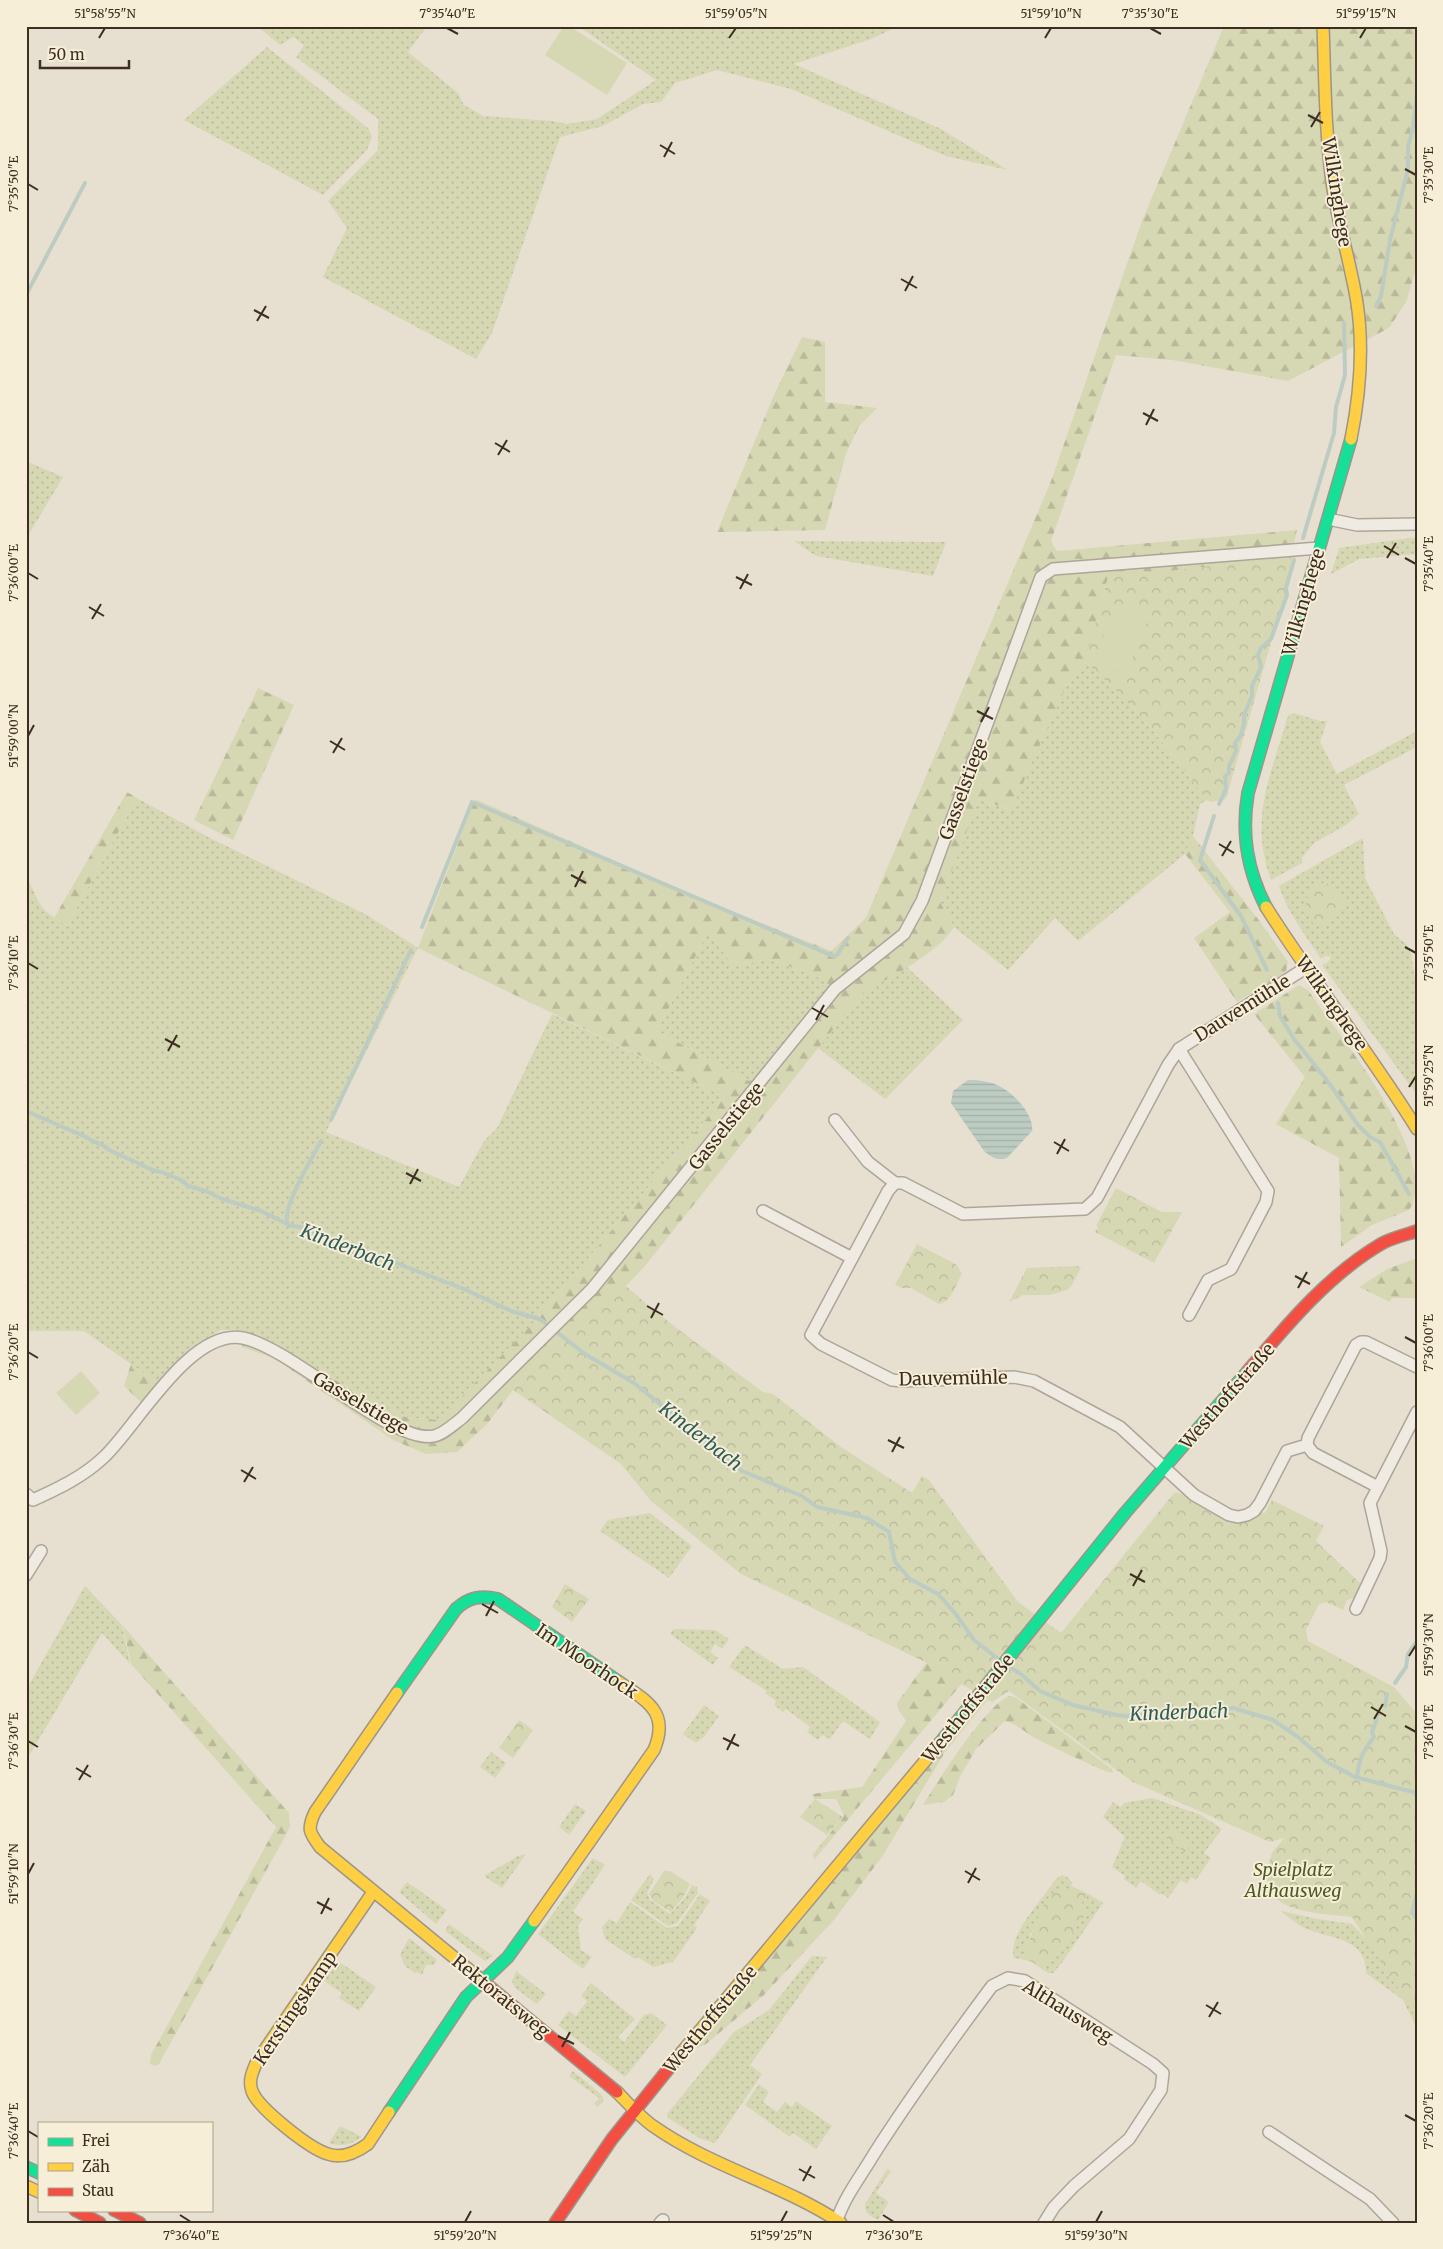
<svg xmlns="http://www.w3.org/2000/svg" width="1443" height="2249" font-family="Merriweather,serif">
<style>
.grass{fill:url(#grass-dots)}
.forest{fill:url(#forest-firs);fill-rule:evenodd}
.park{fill:url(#park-crowns)}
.garden{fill:#d6d7b3}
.water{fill:url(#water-rules)}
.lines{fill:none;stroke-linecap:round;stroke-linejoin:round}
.stream{stroke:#bcccc2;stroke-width:4}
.street-casing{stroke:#ada599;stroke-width:14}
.fast-casing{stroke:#9c958a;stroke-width:14}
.slow-casing{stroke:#9c958a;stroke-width:14}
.jam-casing{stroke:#9c958a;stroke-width:14}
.street{stroke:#efebe3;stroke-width:11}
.fast{stroke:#16e098;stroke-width:11}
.slow{stroke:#ffcf43;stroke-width:11}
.jam{stroke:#f24e42;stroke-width:11}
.ticks{fill:none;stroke:#3d2e20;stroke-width:2}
.labels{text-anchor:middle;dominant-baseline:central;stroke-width:4;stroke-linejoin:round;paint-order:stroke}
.street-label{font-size:18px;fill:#3d2e20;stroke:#f7eed8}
.park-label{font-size:18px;font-style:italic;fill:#4d5a26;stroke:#f7eed8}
.water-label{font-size:19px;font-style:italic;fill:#2f5d5a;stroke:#f7eed8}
.neatline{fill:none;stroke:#3d2e20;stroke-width:2}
.ticks-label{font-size:12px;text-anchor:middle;fill:#3d2e20}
</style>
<defs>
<pattern id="grass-dots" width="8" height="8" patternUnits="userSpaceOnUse" patternTransform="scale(1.25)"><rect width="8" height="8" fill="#d6d7b3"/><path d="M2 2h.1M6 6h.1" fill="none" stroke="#b9b99a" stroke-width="1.8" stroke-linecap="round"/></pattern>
<pattern id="forest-firs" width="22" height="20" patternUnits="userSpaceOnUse" patternTransform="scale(1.25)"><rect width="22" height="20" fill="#d6d7b3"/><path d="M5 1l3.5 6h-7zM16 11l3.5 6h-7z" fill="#b9b99a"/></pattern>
<pattern id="park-crowns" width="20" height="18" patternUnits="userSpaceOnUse" patternTransform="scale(1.25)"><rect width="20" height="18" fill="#d6d7b3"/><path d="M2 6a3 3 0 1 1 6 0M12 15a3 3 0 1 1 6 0" fill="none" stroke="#b9b99a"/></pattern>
<pattern id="water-rules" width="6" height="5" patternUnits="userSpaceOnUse" patternTransform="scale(1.25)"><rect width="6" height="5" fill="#bcccc2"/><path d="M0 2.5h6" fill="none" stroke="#a2b0a6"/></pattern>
</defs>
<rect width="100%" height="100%" fill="#e7e0d1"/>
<!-- grass -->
<g class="grass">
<polygon points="257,26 427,26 408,52 458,93 464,105 483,116 552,121 567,124 597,119 656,80 578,26 899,26 871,39 794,64 939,128 1008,170 946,156 791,89 717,70 675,83 661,102 643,104 603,126 560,137 492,333 476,359 323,277 347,228 328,201 378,150 378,119 296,57 304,45 293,37 280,45"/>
<polygon points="267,47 369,129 372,137 367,150 323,195 184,120"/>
<polygon points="26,461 63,477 26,539"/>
<polygon points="1417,537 1417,554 1359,559 1331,574 1339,548"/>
<polygon points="794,541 946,542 933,576 816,556"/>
<path d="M1085 662C1133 702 1169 750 1207 800L1200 804 1193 836 1185 854 1078 941 1055 918 1008 970 954 927 940 902 979 799 1010 810 1066 686Z"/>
<path d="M1294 713 1320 721H1327L1320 742 1337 774 1417 731V747L1344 785 1359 814 1346 825 1314 843 1302 858V863L1271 880C1249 820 1270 777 1287 719L1289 715Z"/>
<path d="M137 798 208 837 367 915 418 948 326 1132 459 1187 484 1141 497 1128 552 1014 725 1097 533 1323 440 1420 405 1417 241 1330H221L188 1350 158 1383 84 1331H26V876C41 903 36 909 67 925Z"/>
<path d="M1363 838 1365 878 1394 934 1407 945 1411 953 1417 991V1095L1322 965 1328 962 1331 957 1326 956 1321 959C1306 936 1287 912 1279 886Z"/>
<polygon points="708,932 732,964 746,964 767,959 816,976 834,989 772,1068 749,1081 657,1031"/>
<polygon points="907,967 963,1020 885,1099 818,1048 862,993"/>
<polygon points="650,1513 692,1546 669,1578 600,1531 608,1520"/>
<polygon points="85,1586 122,1625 130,1664 102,1633 26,1761 26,1690"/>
<polygon points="674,1629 715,1630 729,1639 722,1649 715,1644 710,1652 718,1658 713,1665 670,1634"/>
<polygon points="745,1645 783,1669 803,1667 880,1722 870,1739 843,1721 830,1739 822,1735 818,1740 807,1732 810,1727 786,1709 783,1712 774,1705 776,1701 765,1693 767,1691 729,1667"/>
<polygon points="704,1705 719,1716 704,1737 696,1743 683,1734"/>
<polygon points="491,1752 506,1763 495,1778 480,1767"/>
<polygon points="1152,1798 1201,1815 1222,1829 1204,1853 1211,1858 1196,1880 1191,1877 1187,1884 1181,1880 1168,1898 1161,1893 1160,1895 1141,1881 1136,1888 1124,1879 1125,1876 1112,1867 1125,1837 1103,1817 1113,1802 1121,1807 1124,1803"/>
<polygon points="575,1804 586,1811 569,1835 559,1827"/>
<polygon points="526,1854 502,1888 484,1876 518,1856"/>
<polygon points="593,1858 605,1865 573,1912 583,1919 578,1926 581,1950 592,1957 583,1969 538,1934"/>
<polygon points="650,1874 654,1879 647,1893 650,1900 670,1914 684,1899 692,1885 697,1887 698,1893 677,1923 668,1926 631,1900"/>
<path d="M1062 1875 1067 1877 1072 1882 1071 1886 1030 1934 1028 1947 1021 1959 1014 1958C1006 1937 1044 1897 1056 1879Z"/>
<polygon points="407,1882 447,1910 436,1924 399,1892"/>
<polygon points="1087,1893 1103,1903 1061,1964 1053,1973 1048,1973 1043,1970 1058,1953 1085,1915 1081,1903"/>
<polygon points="700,1894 710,1901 694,1925 697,1928 673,1962 653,1967 638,1957 635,1959 605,1939 602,1927 609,1919 617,1923 630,1902 667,1928 678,1926"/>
<path d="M1281 1911 1317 1919 1352 1924 1417 1993V2029L1403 2000 1366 1973C1367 1938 1330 1939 1307 1929 1298 1926 1289 1917 1281 1911Z"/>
<polygon points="449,1924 493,1956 485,1961 445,1931"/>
<polygon points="409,1938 437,1960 434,1965 426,1965 422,1975 416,1972 415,1973 405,1966 400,1955"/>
<polygon points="812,1956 827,1957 750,2065 762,2074 715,2143 701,2139 668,2118 667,2114 734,2032 769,2010"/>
<polygon points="338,1961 376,1987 359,2011 339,1998 342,1993 324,1981"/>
<polygon points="516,1971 546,1994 537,2004 515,1988 512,1981"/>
<polygon points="591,1983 635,2019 618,2037 624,2042 644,2015 651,2013 667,2025 625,2077 558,2025 569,2011 576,2016 587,2001 581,1996"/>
<polygon points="573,2071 602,2095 604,2100 598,2107 594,2104 599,2098 569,2076"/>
<polygon points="759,2084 769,2092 763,2102 777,2112 785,2102 792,2107 796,2101 832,2126 816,2149 793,2133 790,2137 745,2105"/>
<path d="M340 2126 362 2137C351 2145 341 2147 329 2143Z"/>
<path d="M887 2169 891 2171 876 2193 889 2202 878 2220C870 2216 865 2214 865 2204Z"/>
</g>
<!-- forest -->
<g class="forest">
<path d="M1224 26H1417V266L1406 302 1389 328 1288 381 1172 360 1116 355 1051 541 1057 551 1297 530 1281 596 1108 578 1085 662 1066 686 1011 810 979 799 940 902 954 927C939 953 889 978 862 993L645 1266 626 1286 609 1291 552 1343 513 1390 488 1423 457 1452 426 1454 393 1440 275 1359 242 1347 241 1330 405 1417 439 1420 533 1323 725 1097 418 948 475 799 699 898 831 951 866 918 1051 481 1142 221ZM708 932 732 964H746L767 959 816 976 834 989 772 1068 749 1081 657 1031Z"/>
<polygon points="802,337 825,342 825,402 877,408 859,426 846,454 825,530 717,532 774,395"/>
<polygon points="258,688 294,705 233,840 194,820"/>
<polygon points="127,792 137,798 67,925 54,918"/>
<polygon points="1193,836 1261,923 1288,962 1286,971 1283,974 1237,1002 1194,938 1230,912 1185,854"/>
<path d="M1299 985 1308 990C1345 1043 1417 1129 1417 1194L1414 1195 1413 1204 1409 1210 1372 1225 1341 1247 1339 1158 1276 1124 1305 1077 1254 1014Z"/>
<polygon points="1417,1258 1417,1298 1392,1298 1390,1302 1359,1287 1387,1269"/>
<polygon points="131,1364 158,1383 143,1404 124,1386"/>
<polygon points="123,1626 289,1813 290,1826 287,1833 159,2064 154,2066 150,2064 151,2055 276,1827 131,1664"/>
<polygon points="926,1663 964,1681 814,1860 813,1854 844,1816 836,1799 814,1799 812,1794 862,1787 906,1721 898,1709 897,1703"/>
<polygon points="999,1681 1002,1682 945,1752 882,1857 833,1921 763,1996 706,2044 697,2048 699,2041"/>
<path d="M1009 1696 1015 1697 1112 1769 1113 1773 1105 1771C1082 1761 1058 1750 1035 1738 1025 1732 1017 1724 1005 1721L976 1749 961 1775 953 1795 944 1802 923 1805C938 1781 985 1706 1009 1696Z"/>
</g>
<!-- park -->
<g class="park">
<path d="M1296 556 1226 799 1211 802 1207 800C1169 750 1133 702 1085 662L1108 578Z"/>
<polygon points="1326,882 1345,903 1336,918 1322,926 1313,923 1305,909 1308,895 1313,887"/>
<polygon points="1116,1188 1162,1212 1182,1212 1154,1263 1095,1232 1098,1227 1096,1226"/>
<path d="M917 1244 957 1265 962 1274C956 1284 951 1303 939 1304L911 1288H902L895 1285Z"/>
<polygon points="1077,1266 1081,1268 1072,1285 1067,1290 1050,1295 1023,1295 1009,1302 1027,1268"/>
<path d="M626 1286C669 1325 717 1357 763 1392L773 1394 841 1447 912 1493 922 1476 929 1480 1018 1602 1061 1633 1174 1493C1182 1492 1185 1497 1191 1501 1214 1515 1238 1532 1261 1512L1265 1513 1272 1500 1324 1526 1316 1541 1363 1586 1357 1597 1347 1600 1343 1610 1326 1602 1319 1604 1306 1630 1308 1641 1394 1687 1417 1714V2018L1352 1917C1324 1913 1260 1914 1268 1872 1269 1866 1270 1858 1272 1853 1275 1848 1281 1843 1284 1838L1270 1842 1133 1782 1009 1691 992 1702 923 1661 741 1574 651 1501 621 1464 513 1390 552 1343 609 1291Z"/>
<polygon points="565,1584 589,1599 572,1622 552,1607"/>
<polygon points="519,1720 533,1730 513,1758 499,1748"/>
<polygon points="815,1799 843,1817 827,1835 800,1817"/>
<polygon points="1172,1828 1192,1843 1185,1852 1165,1837"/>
<polygon points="664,1871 670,1871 690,1884 682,1899 671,1912 653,1901 649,1894"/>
<path d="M1071 1886 1087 1893 1082 1903 1086 1908 1085 1915 1058 1953 1043 1970 1032 1962 1021 1959C1035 1936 1035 1904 1061 1887L1068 1889Z"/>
</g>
<!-- garden -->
<g class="garden">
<polygon points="564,26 569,26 627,63 607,95 545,55"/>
<polygon points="1115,604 1149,617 1126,675 1093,662"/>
<polygon points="81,1371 100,1393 76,1415 56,1393"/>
</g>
<!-- water -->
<path class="water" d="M968 1080C978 1080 990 1081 999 1086 1013 1092 1035 1116 1032 1131L1007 1158C997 1161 991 1157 984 1151L951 1103 953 1091Z"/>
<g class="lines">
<!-- stream -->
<g class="stream">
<polyline points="26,295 85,183"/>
<polyline points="1376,306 1381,296 1390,240 1408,169 1408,147 1413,128 1417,93"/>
<polyline points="1303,538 1334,433 1336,407 1345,375 1344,323"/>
<polyline points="1219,804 1226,789 1225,776 1229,773 1229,766 1236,751 1235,743 1241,735 1244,724 1244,715 1252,696 1252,686 1261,667 1258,655 1261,648 1271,639 1287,595 1286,588 1294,560"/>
<polyline points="1214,816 1200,860 1241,916 1267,970"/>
<polyline points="422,927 472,802 833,956 837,955 848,938"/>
<polyline points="1278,1003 1280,1016 1294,1039 1329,1083 1358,1125 1370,1137 1380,1142 1409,1194"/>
<path d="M26 1111 86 1137C94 1143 103 1143 109 1150L155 1171 162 1172 183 1181 188 1186 206 1191 222 1199 261 1211 291 1226 302 1227 464 1289 511 1311 540 1319 585 1354 634 1383 742 1471 802 1496 817 1507 867 1518 889 1532 895 1562 910 1579 938 1594 955 1613 974 1640 1002 1662"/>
<polyline points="331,1120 411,950"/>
<path d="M287 1223C283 1206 312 1158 321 1141"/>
<polyline points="1008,1666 1022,1675 1040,1691 1073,1705 1116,1715 1135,1717 1159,1712 1194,1714 1233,1708 1273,1720 1298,1737 1327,1762 1355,1777 1417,1793"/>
<polyline points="1395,1683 1406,1667 1408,1654 1417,1641"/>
<polyline points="1385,1706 1387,1694"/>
<path d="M1357 1777C1359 1759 1363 1751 1374 1737L1372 1732 1377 1718"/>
<polyline points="1417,1892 1412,1913 1417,1919"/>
</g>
<!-- street casing -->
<g class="street-casing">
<g id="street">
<polyline points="1328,519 1357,525 1417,524"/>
<polyline points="1307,967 1179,1049 1168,1065 1097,1198 1085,1209 963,1214 903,1183 895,1183 888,1191 811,1335 821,1344 892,1380 902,1381 1014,1377 1034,1381 1120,1427 1194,1495 1229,1515 1238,1517 1247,1515 1254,1511 1260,1503 1287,1451 1307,1445 1308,1438 1356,1345 1361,1342 1366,1342 1417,1367"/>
<polyline points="1179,1049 1268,1191 1266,1202 1231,1269 1208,1280 1189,1315"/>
<polyline points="835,1120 868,1162 895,1183"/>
<polyline points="763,1211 852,1258"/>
<polyline points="1307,1445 1313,1453 1378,1487"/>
<path d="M26 1494 33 1500C59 1488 83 1477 104 1457 137 1426 190 1328 243 1338 292 1348 393 1445 434 1436 444 1434 454 1424 462 1418L592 1289 835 989 904 934 922 901 1041 577 1053 569 1319 548"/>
<polyline points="26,1575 41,1551"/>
<polyline points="1356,1609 1380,1558 1381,1551 1370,1503 1417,1412"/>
<polyline points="1269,2132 1370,2199 1393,2223"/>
<path d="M837 2220C845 2196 861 2176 874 2154 911 2096 951 2041 992 1986L1008 1978 1025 1981 1153 2064 1163 2073 1161 2090 1129 2139 1074 2186 1054 2207 1044 2223"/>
<polyline points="660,2223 663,2220"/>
</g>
</g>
<!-- fast casing -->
<g class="fast-casing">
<g id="fast">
<path d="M1266 907C1247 870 1241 834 1248 793L1351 439"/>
<path d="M397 1693 456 1609C469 1597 481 1595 498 1599L619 1682"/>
<polyline points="940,1743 1125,1513 1247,1372"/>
<polyline points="389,2112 466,1997 508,1957 534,1921"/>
<polyline points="26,2167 39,2173"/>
</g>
</g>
<!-- slow casing -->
<g class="slow-casing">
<g id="slow">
<path d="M1323 26C1325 80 1325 135 1333 189 1339 227 1351 265 1357 303 1364 349 1360 394 1351 439"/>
<path d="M1266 907C1314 983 1370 1053 1417 1129"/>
<path d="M397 1693 315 1812C307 1829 309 1832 320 1847L485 1983"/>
<path d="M373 1892 257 2061C253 2071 248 2080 252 2091 258 2108 310 2149 328 2154 342 2159 357 2152 368 2144L389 2112"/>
<path d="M534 1921 654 1750C670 1712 647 1701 619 1682"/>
<polyline points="682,2052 940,1743"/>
<path d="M617 2092C628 2103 640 2117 653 2126 711 2167 782 2184 841 2223"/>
<polyline points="26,2186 39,2192"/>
</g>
</g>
<!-- jam casing -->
<g class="jam-casing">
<g id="jam">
<path d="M1247 1372C1286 1326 1328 1275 1381 1244 1391 1238 1405 1235 1417 1231"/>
<polyline points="485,1983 617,2092"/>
<polyline points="75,2210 100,2223"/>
<polyline points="114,2210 140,2223"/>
<polyline points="555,2223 612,2139 682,2052"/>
</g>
</g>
<!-- street -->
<use href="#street" class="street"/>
<!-- fast -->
<use href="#fast" class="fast"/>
<!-- slow -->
<use href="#slow" class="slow"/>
<!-- jam -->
<use href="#jam" class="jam"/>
</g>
<!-- ticks -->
<path class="ticks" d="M447 28 458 34M1150 28 1161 34M99 38 105 28M729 38 736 28M1045 38 1051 28M1360 38 1366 28M1308 115 1323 123M1311 127 1320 112M660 145 675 154M664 157 672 142M1405 169 1416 175M28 184 38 190M901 279 917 288M905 291 913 276M254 310 269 318M257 321 266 306M1143 413 1158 421M1146 425 1154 409M495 443 510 452M498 455 507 440M1384 546 1399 555M1387 558 1396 543M1405 558 1416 564M28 573 38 579M736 577 752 585M740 589 748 574M89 607 104 616M92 619 101 604M977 711 993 719M981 722 989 707M28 736 34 725M330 741 345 750M333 753 342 738M1219 844 1234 853M1222 856 1231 841M571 875 586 883M575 887 583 871M1405 947 1416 953M28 963 38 969M812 1008 828 1017M816 1020 824 1005M165 1039 180 1047M168 1051 177 1035M1409 1087 1416 1076M1054 1142 1069 1151M1057 1154 1065 1139M406 1173 421 1181M410 1184 418 1169M1295 1276 1310 1284M1298 1288 1307 1272M647 1306 663 1315M651 1318 659 1303M1405 1337 1416 1343M28 1352 38 1358M888 1440 904 1448M892 1452 900 1437M241 1470 256 1479M244 1482 253 1467M1130 1574 1145 1582M1133 1586 1142 1570M482 1604 498 1613M486 1616 494 1601M1409 1656 1416 1645M1371 1707 1386 1716M1374 1719 1383 1704M1405 1726 1416 1732M723 1738 739 1746M28 1741 38 1747M727 1750 735 1734M76 1768 91 1777M79 1780 88 1765M965 1871 980 1880M28 1874 34 1863M968 1883 976 1868M317 1902 332 1910M321 1914 329 1898M1206 2005 1221 2014M1209 2017 1218 2002M558 2036 574 2044M562 2047 570 2032M1405 2115 1416 2121M28 2131 38 2137M799 2169 815 2178M803 2181 811 2166M180 2215 191 2222M883 2215 894 2222M465 2222 471 2211M781 2222 787 2211M1096 2222 1102 2211"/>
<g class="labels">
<!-- street labels -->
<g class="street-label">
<text transform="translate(1337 192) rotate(81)">Wilkinghege</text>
<text transform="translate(1303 602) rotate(-74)">Wilkinghege</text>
<text transform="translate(963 789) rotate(-70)">Gasselstiege</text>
<text transform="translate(1332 1003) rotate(55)">Wilkinghege</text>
<text transform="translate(1242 1008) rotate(-32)">Dauvemühle</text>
<text transform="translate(726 1126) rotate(-51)">Gasselstiege</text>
<text transform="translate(953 1378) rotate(-1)">Dauvemühle</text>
<text transform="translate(1227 1396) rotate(-49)">Westhoffstraße</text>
<text transform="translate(361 1403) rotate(30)">Gasselstiege</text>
<text transform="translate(587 1661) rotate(34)">Im Moorhock</text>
<text transform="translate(968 1708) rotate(-51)">Westhoffstraße</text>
<text transform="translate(501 1996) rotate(39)">Rektoratsweg</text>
<text transform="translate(295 2008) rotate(-56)">Kerstingskamp</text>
<text transform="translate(1068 2011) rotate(32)">Althausweg</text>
<text transform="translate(710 2019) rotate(-50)">Westhoffstraße</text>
</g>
<!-- park labels -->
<g class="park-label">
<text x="1293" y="1869">Spielplatz<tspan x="1293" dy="21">Althausweg</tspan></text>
</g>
<!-- water labels -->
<g class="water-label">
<text transform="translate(348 1247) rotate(21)">Kinderbach</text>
<text transform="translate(701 1436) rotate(38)">Kinderbach</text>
<text transform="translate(1179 1712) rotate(-2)">Kinderbach</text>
</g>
</g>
<!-- border -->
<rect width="1443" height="2249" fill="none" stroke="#f7eed8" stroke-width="55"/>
<!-- legend -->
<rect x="38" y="2122" width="175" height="90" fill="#f7eed8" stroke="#ada18e"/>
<rect x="48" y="2138" width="25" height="8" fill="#16e098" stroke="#ada18e"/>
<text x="82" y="2146" font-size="15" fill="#3d2e20">Frei</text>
<rect x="48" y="2163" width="25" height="8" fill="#ffcf43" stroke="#ada18e"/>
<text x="82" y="2172" font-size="15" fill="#3d2e20">Zäh</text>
<rect x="48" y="2188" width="25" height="8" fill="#f24e42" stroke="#ada18e"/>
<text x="82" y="2196" font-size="15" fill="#3d2e20">Stau</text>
<!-- scale -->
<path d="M40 60v8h89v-8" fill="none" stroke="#3d2e20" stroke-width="2.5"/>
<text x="48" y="60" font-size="15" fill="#3d2e20" stroke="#f7eed8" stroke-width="4" paint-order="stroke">50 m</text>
<rect x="28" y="28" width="1388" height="2194" class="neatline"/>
<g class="ticks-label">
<text x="105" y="18">51°58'55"N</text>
<text x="447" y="18">7°35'40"E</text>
<text x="736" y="18">51°59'05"N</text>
<text x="1051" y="18">51°59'10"N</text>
<text x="1150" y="18">7°35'30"E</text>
<text x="1366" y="18">51°59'15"N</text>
<text transform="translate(1429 175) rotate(-90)" y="4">7°35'30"E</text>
<text transform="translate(14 184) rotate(-90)" y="4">7°35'50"E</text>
<text transform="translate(1429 564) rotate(-90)" y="4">7°35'40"E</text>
<text transform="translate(14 573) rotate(-90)" y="4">7°36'00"E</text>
<text transform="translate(14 736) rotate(-90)" y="4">51°59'00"N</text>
<text transform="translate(1429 953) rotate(-90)" y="4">7°35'50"E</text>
<text transform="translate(14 963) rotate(-90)" y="4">7°36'10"E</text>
<text transform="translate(1429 1076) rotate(-90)" y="4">51°59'25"N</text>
<text transform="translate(1429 1343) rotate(-90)" y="4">7°36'00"E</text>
<text transform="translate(14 1352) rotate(-90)" y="4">7°36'20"E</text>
<text transform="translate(1429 1645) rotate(-90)" y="4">51°59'30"N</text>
<text transform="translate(1429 1732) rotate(-90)" y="4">7°36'10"E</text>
<text transform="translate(14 1741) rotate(-90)" y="4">7°36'30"E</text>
<text transform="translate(14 1874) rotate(-90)" y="4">51°59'10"N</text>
<text transform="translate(1429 2121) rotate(-90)" y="4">7°36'20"E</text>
<text transform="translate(14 2131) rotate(-90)" y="4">7°36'40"E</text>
<text x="191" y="2240">7°36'40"E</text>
<text x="465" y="2240">51°59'20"N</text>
<text x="781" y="2240">51°59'25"N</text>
<text x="894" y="2240">7°36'30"E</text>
<text x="1096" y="2240">51°59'30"N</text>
</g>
</svg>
